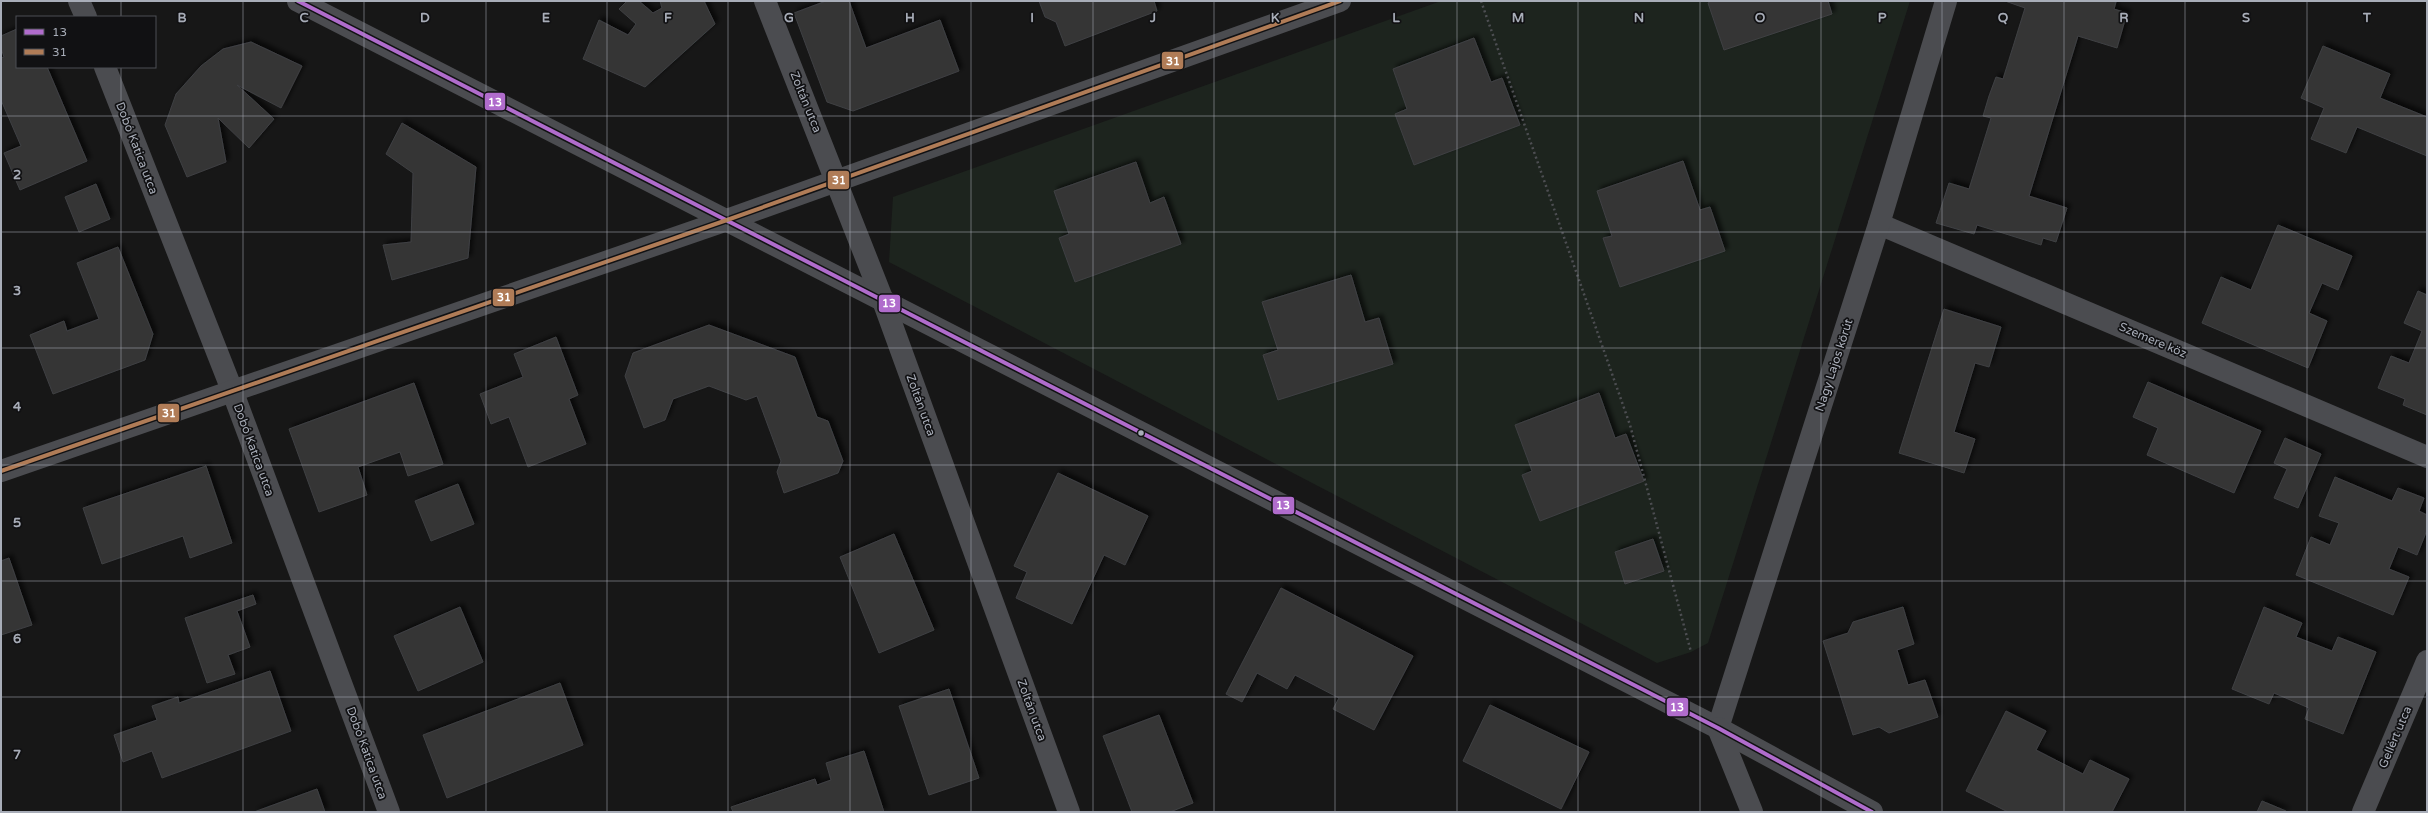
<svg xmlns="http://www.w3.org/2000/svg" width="2428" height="813" font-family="'Varela Round',sans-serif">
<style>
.green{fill:#1d241e}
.building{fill:#353536;stroke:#3f4043;filter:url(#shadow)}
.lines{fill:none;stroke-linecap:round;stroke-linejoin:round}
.path{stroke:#4d4e52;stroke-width:2.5;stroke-dasharray:2 3;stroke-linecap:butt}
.minor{stroke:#4b4c50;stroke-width:22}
.bus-1-casing{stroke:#111113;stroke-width:7}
.bus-2-casing{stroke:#111113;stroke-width:7}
.bus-1{stroke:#b06ccc;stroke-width:4}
.bus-2{stroke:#b07c57;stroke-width:4}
.grid{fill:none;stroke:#a8adb8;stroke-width:1;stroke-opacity:0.55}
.bus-dot{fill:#a8adb8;stroke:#111113;stroke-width:1.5}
.labels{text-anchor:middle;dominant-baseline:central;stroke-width:3.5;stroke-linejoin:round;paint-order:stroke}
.street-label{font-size:12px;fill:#a8adb8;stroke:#111113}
.grid-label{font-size:13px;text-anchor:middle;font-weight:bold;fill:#a8adb8;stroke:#111113;stroke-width:3.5;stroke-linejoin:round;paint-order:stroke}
.line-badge{stroke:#111113;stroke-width:1.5}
.badge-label{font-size:11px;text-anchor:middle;font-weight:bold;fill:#fff}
</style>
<defs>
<filter id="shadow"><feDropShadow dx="3.5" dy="-3.5" stdDeviation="2" flood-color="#0009"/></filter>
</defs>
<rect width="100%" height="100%" fill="#171717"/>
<!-- green -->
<polygon class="green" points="1441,1 1910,1 1708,643 1691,652 1657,663 889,262 893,197"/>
<!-- building -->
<g class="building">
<polygon points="627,1 639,1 653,13 662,8 660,1 704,1 715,24 645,87 583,59 599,20 628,35 636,24 619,9"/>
<polygon points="826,1 849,1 866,48 940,20 959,71 853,111 827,102 794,13"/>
<polygon points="1039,1 1154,1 1157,11 1065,46 1056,22 1045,17"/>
<polygon points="1711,1 1828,1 1832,14 1724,50 1708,3"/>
<polygon points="2111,1 2116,2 2114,9 2127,13 2117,48 2078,36 2029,196 2067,208 2056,242 2043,238 2041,245 1977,225 1974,234 1936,223 1949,183 1969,189 1991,118 1983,116 1989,96 1996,77 2003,79 2025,8 2005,1"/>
<polygon points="17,29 17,67 47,67 87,161 20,190 4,153 21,146 1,100 1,58 4,57 1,48 1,36"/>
<polygon points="1474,38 1491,82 1502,78 1520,125 1414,165 1395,114 1407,109 1393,69"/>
<polygon points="251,42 302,66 281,108 237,85 274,119 249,148 218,118 226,162 187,177 165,125 176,94 201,66 223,49"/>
<polygon points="2323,46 2390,74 2380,98 2427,117 2427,156 2357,127 2346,153 2311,139 2324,108 2301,98"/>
<polygon points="402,123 476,167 468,258 392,280 383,245 411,242 413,173 386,154"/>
<polygon points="1683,161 1700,210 1710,207 1725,251 1620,287 1603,238 1612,236 1597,191"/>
<polygon points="1136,162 1150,203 1164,197 1181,244 1075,282 1059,238 1069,234 1054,191"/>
<polygon points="96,184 110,219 79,232 65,197"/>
<polygon points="2278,225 2352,256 2338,290 2322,283 2309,313 2327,321 2308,368 2202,323 2221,277 2251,290"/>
<polygon points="118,247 153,334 145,360 53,394 30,335 64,321 67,331 99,319 77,263"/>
<polygon points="1351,275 1365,322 1379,318 1393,364 1278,400 1263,355 1278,350 1262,302"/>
<polygon points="2418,291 2427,295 2427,415 2403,405 2405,399 2378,388 2391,356 2409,363 2422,331 2404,323"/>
<polygon points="1944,309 2001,327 1989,367 1975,363 1954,432 1975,439 1964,473 1899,453"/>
<polygon points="709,325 795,357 817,417 828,421 843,461 838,473 784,493 777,472 781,461 757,396 746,400 709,386 673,399 665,420 644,428 625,376 633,353"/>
<polygon points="556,337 578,395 569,399 586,444 528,467 509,417 491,424 480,394 523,377 514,354"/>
<polygon points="2148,382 2261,431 2234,493 2147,455 2158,428 2133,417"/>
<polygon points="414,383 443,464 408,476 400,452 358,467 367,495 319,512 289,429"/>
<polygon points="1599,393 1615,438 1626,434 1644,481 1540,521 1522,475 1532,471 1515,425"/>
<polygon points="2285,438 2321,454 2298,508 2274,498 2287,469 2274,463"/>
<polygon points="206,466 232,543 190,558 183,536 102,564 83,508"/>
<polygon points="1058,473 1148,516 1125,565 1104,555 1072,624 1016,598 1027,572 1014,566"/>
<polygon points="2335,477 2392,501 2398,488 2424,498 2419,511 2427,515 2427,530 2417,555 2398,547 2389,569 2409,577 2393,615 2296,575 2311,537 2330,545 2339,523 2319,516"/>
<polygon points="458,484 474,524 431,541 415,501"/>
<polygon points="894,534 934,630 879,653 840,557"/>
<polygon points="1653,539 1664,571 1625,584 1615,552"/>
<polygon points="9,558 32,625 1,635 1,561"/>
<polygon points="1281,588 1413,656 1374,730 1333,709 1339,698 1295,675 1287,689 1257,673 1242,702 1226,694"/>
<polygon points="253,595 256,604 237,611 250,647 228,655 235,674 207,683 185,618"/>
<polygon points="460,607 483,662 418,691 394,636"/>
<polygon points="1903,607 1914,644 1897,650 1908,685 1925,680 1938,717 1889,733 1879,727 1853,735 1823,641 1848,633 1853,622"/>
<polygon points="2264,607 2302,623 2296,637 2332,651 2338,637 2376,652 2343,734 2305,719 2309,708 2274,693 2269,704 2232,689"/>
<polygon points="270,671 291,731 162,778 152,751 123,762 114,735 157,720 152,706 178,697 179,703"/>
<polygon points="560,683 583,745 447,798 423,735"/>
<polygon points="949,689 979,778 929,795 899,706"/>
<polygon points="1490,705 1589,752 1561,809 1463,761"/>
<polygon points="2006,711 2046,731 2036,750 2083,774 2090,760 2129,779 2112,812 2008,812 1966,791"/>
<polygon points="1159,715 1193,803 1170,812 1132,812 1103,736"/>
<polygon points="864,751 884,812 733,812 731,807 815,779 817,785 831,780 826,763"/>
<polygon points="317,789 325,812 254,812"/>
<polygon points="2262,801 2286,811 2285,812 2257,812"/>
</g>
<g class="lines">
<!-- path -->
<polyline class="path" points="1481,1 1630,425 1691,652"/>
<!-- minor -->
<g class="minor">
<polyline points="79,1 86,17"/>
<polyline points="298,1 1718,728 1872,812"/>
<polyline points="765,1 882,298 1069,812"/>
<polyline points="105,67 232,390 389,812"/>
<polyline points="1879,224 2427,457"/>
<polyline points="1,471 727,220 1340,1"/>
<polyline points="1718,728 1879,224 1946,1"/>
<polyline points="1718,728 1752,812"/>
<polyline points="2363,812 2427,661"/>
</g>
<!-- bus-1 casing -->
<g class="bus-1-casing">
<polyline id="bus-1" points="298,1 1718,728 1872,812"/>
</g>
<!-- bus-2 casing -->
<g class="bus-2-casing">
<polyline id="bus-2" points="1,471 727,220 1340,1"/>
</g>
<!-- bus-1 -->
<use href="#bus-1" class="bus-1"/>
<!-- bus-2 -->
<use href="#bus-2" class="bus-2"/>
</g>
<!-- grid -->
<path class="grid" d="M121 1V17M243 1V812M364 1V812M486 1V812M607 1V812M728 1V812M850 1V812M971 1V812M1093 1V812M1214 1V812M1335 1V812M1457 1V812M1578 1V812M1700 1V812M1821 1V812M1942 1V812M2064 1V812M2185 1V812M2307 1V812M121 67V812M1 116H2427M1 232H2427M1 348H2427M1 465H2427M1 581H2427M1 697H2427"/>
<!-- markers -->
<circle class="bus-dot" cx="1141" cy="433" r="3.5"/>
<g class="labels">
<!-- street labels -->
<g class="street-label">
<text transform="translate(806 102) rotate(68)">Zoltán utca</text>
<text transform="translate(137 148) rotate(69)">Dobó Katica utca</text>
<text transform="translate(2153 340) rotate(23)">Szemere köz</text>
<text transform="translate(1834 365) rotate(-72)">Nagy Lajos körút</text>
<text transform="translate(921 405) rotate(70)">Zoltán utca</text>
<text transform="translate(254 450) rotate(70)">Dobó Katica utca</text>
<text transform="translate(1032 710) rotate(70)">Zoltán utca</text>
<text transform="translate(2395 737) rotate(-67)">Gellért utca</text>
<text transform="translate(367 753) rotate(70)">Dobó Katica utca</text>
</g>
</g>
<g class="grid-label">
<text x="182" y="22">B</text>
<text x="304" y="22">C</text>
<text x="425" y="22">D</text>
<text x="546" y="22">E</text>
<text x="668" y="22">F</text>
<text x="789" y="22">G</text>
<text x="910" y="22">H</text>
<text x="1032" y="22">I</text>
<text x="1153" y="22">J</text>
<text x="1275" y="22">K</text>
<text x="1396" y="22">L</text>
<text x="1518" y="22">M</text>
<text x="1639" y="22">N</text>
<text x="1760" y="22">O</text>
<text x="1882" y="22">P</text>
<text x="2003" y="22">Q</text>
<text x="2124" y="22">R</text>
<text x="2246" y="22">S</text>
<text x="2367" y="22">T</text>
<text x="17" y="179">2</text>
<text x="17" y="295">3</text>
<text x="17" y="411">4</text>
<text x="17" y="527">5</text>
<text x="17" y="643">6</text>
<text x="17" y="759">7</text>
</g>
<g class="line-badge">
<rect x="1161" y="51" width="23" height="19" rx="4" fill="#b07c57"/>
<rect x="484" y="92" width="22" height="19" rx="4" fill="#b06ccc"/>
<rect x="827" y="170" width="23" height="20" rx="4" fill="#b07c57"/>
<rect x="492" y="288" width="23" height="19" rx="4" fill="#b07c57"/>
<rect x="878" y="294" width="23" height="19" rx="4" fill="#b06ccc"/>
<rect x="157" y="403" width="23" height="20" rx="4" fill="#b07c57"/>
<rect x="1272" y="496" width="23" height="19" rx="4" fill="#b06ccc"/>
<rect x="1666" y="697" width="23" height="20" rx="4" fill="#b06ccc"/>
</g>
<g class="badge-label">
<text x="1173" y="65">31</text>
<text x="495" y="106">13</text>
<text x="839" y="184">31</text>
<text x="504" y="301">31</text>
<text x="889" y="307">13</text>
<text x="169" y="417">31</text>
<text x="1283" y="509">13</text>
<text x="1677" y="711">13</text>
</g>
<!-- border -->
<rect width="2428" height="813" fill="none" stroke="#a8adb8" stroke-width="4"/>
<!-- legend -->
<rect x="16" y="16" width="140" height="52" fill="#111113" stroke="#4d4f55"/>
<rect x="24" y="29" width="20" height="6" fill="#b06ccc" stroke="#4d4f55"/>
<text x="52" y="36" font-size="12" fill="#a8adb8">13</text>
<rect x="24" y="49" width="20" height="6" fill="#b07c57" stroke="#4d4f55"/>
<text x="52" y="56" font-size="12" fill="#a8adb8">31</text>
</svg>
